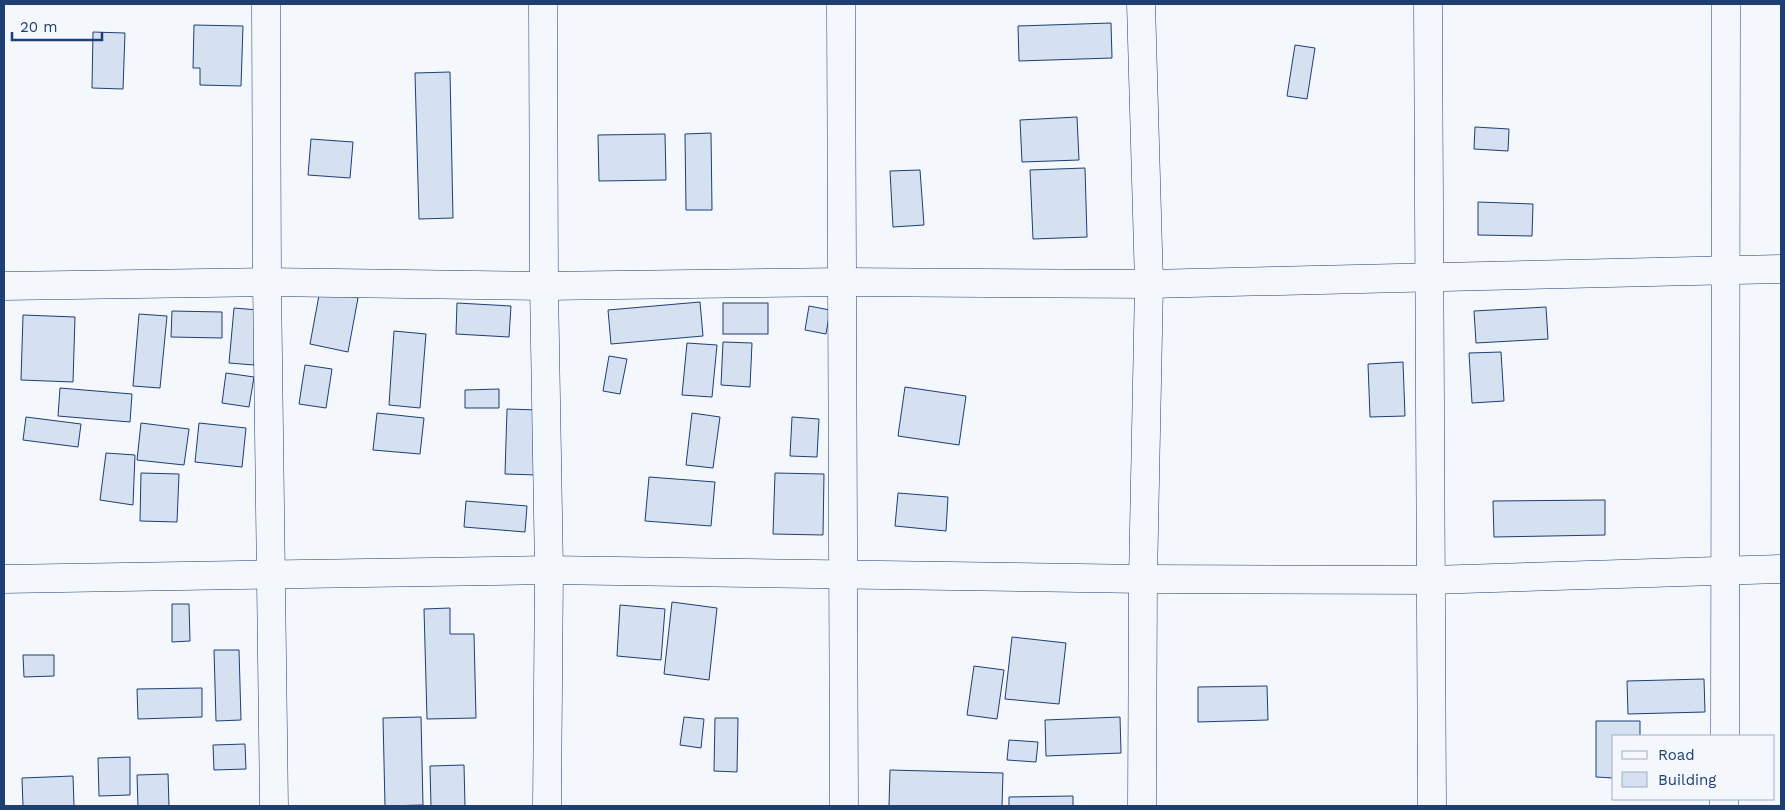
<svg xmlns="http://www.w3.org/2000/svg" width="1785" height="810" font-family="'Work Sans',sans-serif">
<style>
.building{fill:#d5e0f0;stroke:#1d3f73}
.lines{fill:none;stroke-linecap:round;stroke-linejoin:round}
.minor-casing{stroke:#1d3f73;stroke-width:29}
.minor{stroke:#f4f7fb;stroke-width:28}
</style>
<rect width="100%" height="100%" fill="#f4f7fb"/>
<!-- building -->
<g class="building">
<polygon points="1111,23 1112,58 1019,61 1018,26"/>
<polygon points="194,25 243,26 241,86 200,85 200,68 193,68"/>
<polygon points="93,32 125,33 123,89 92,88"/>
<polygon points="1295,45 1315,48 1307,99 1287,96"/>
<polygon points="450,72 453,218 419,219 415,73"/>
<polygon points="1077,117 1079,160 1022,162 1020,120"/>
<polygon points="1475,127 1509,129 1508,151 1474,149"/>
<polygon points="711,133 712,210 686,210 685,134"/>
<polygon points="665,134 666,180 599,181 598,135"/>
<polygon points="311,139 353,142 350,178 308,175"/>
<polygon points="1085,168 1087,237 1033,239 1030,170"/>
<polygon points="920,170 924,225 893,227 890,171"/>
<polygon points="1478,202 1533,204 1532,236 1478,235"/>
<polygon points="320,290 358,298 348,352 310,344"/>
<polygon points="700,302 703,336 611,344 608,310"/>
<polygon points="457,303 511,306 509,337 456,334"/>
<rect x="723" y="303" width="45" height="31"/>
<polygon points="809,306 830,310 826,334 805,330"/>
<polygon points="1546,307 1548,339 1476,343 1474,311"/>
<polygon points="234,308 258,310 254,365 229,363"/>
<polygon points="172,311 222,312 222,338 171,337"/>
<polygon points="139,314 167,316 160,388 133,386"/>
<polygon points="23,315 75,317 73,382 21,380"/>
<polygon points="394,331 426,334 420,408 389,405"/>
<polygon points="723,342 752,343 750,387 721,385"/>
<polygon points="687,343 717,345 712,397 682,395"/>
<polygon points="1501,352 1504,401 1472,403 1469,353"/>
<polygon points="609,356 627,359 620,394 603,391"/>
<polygon points="1403,362 1405,416 1370,417 1368,364"/>
<polygon points="305,365 332,369 326,408 299,404"/>
<polygon points="226,373 254,377 249,407 222,403"/>
<polygon points="905,387 966,396 959,445 898,436"/>
<polygon points="60,388 132,394 130,422 58,416"/>
<polygon points="499,389 499,408 465,408 465,390"/>
<polygon points="507,409 539,410 537,475 505,474"/>
<polygon points="377,413 424,418 420,454 373,450"/>
<polygon points="692,413 720,417 713,468 686,465"/>
<polygon points="26,417 81,424 78,447 23,440"/>
<polygon points="792,417 819,419 817,457 790,456"/>
<polygon points="141,423 189,429 184,465 137,460"/>
<polygon points="199,423 246,428 242,467 195,462"/>
<polygon points="106,453 135,455 133,505 100,500"/>
<polygon points="141,473 179,474 177,522 140,521"/>
<polygon points="775,473 824,474 823,535 773,534"/>
<polygon points="649,477 715,482 711,526 645,521"/>
<polygon points="898,493 948,497 946,531 895,526"/>
<polygon points="1605,500 1605,535 1494,537 1493,501"/>
<polygon points="466,501 527,506 525,532 464,527"/>
<polygon points="672,602 717,608 709,680 664,674"/>
<polygon points="172,604 189,604 190,641 172,642"/>
<polygon points="620,605 665,609 661,660 617,656"/>
<polygon points="450,608 450,634 474,634 476,718 427,719 424,609"/>
<polygon points="1012,637 1066,643 1059,704 1005,699"/>
<polygon points="214,650 239,650 241,720 216,721"/>
<polygon points="23,655 54,655 54,676 24,677"/>
<polygon points="974,666 1004,670 997,719 967,715"/>
<polygon points="1704,679 1705,712 1628,714 1627,681"/>
<polygon points="1267,686 1268,720 1198,722 1198,687"/>
<polygon points="202,688 202,717 138,719 137,689"/>
<polygon points="421,717 423,805 385,806 383,718"/>
<polygon points="684,717 704,719 701,748 680,745"/>
<polygon points="1120,717 1121,753 1046,756 1045,720"/>
<polygon points="715,718 738,718 737,772 714,771"/>
<polygon points="1596,721 1640,721 1640,736 1614,736 1614,778 1596,777"/>
<polygon points="1009,740 1038,742 1036,762 1007,760"/>
<polygon points="245,744 246,769 214,770 213,745"/>
<polygon points="130,757 130,795 99,796 98,758"/>
<polygon points="464,765 465,806 431,806 430,766"/>
<polygon points="890,770 1003,773 1002,806 889,806"/>
<polygon points="168,774 169,806 138,806 137,775"/>
<polygon points="73,776 74,806 23,806 22,778"/>
<polygon points="1073,796 1073,806 1009,806 1009,797"/>
</g>
<g class="lines">
<!-- minor casing -->
<g class="minor-casing">
<g id="minor">
<polyline points="266,4 267,282 274,806"/>
<polyline points="543,4 544,286 549,570 547,806"/>
<polyline points="841,4 844,806"/>
<polyline points="1141,4 1149,284 1143,579 1142,806"/>
<polyline points="1428,4 1432,806"/>
<polyline points="4,286 267,282 544,286 843,282 1149,284 1781,269"/>
<polyline points="4,579 549,570 1143,579 1431,580 1781,569"/>
<polyline points="1725,736 1726,4"/>
<polyline points="1724,806 1724,799"/>
</g>
</g>
<!-- minor -->
<use href="#minor" class="minor"/>
</g>
<!-- border -->
<rect width="1785" height="810" fill="none" stroke="#1d3f73" stroke-width="10"/>
<!-- legend -->
<rect x="1612" y="735" width="162" height="65" fill="#f4f7fb" stroke="#9eadc5"/>
<rect x="1622" y="751" width="25" height="8" fill="#f4f7fb" stroke="#9eadc5"/>
<text x="1658" y="760" font-size="15" fill="#1d3f73">Road</text>
<rect x="1622" y="772" width="25" height="15" fill="#d5e0f0" stroke="#9eadc5"/>
<text x="1658" y="785" font-size="15" fill="#1d3f73">Building</text>
<!-- scale -->
<path d="M12 32v8h90v-8" fill="none" stroke="#1d3f73" stroke-width="2.5"/>
<text x="20" y="32" font-size="15" fill="#1d3f73" stroke="#f4f7fb" stroke-width="4" paint-order="stroke">20 m</text>
</svg>
